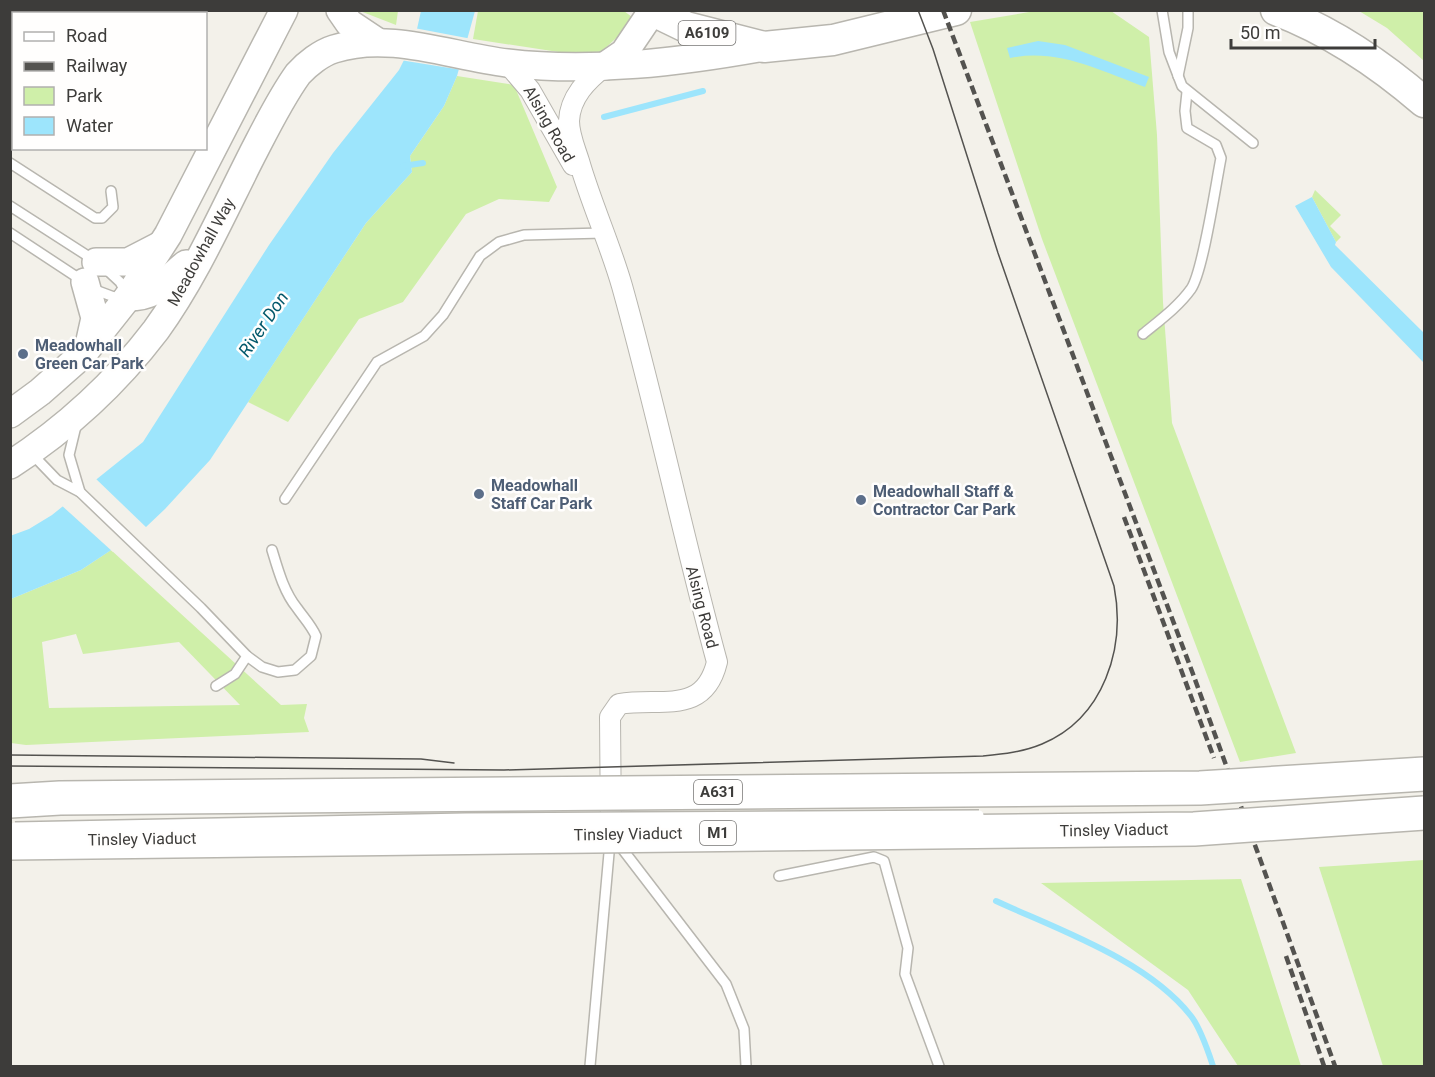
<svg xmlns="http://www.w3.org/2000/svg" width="1435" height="1077" font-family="Roboto,sans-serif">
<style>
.green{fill:#cfefa9;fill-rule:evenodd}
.water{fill:#9de5fc}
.pier{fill:#f3f1ea}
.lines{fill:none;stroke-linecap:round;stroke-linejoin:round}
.stream{stroke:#9de5fc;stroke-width:6}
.lane-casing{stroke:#b8b6af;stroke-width:12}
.street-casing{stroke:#b8b6af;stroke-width:22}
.secondary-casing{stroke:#b8b6af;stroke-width:30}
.primary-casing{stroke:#b8b6af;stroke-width:33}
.lane{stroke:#fff;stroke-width:9}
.street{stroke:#fff;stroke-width:20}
.secondary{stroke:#fff;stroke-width:27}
.primary{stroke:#fff;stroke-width:30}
.tram{stroke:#545350;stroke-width:1.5}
.rail{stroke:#545350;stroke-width:4.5;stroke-dasharray:9 4.5;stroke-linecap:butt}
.lane-bridge-casing{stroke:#b8b6af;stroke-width:12;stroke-linecap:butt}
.highway-bridge-casing{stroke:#b8b6af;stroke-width:36;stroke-linecap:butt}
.lane-bridge{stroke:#fff;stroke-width:9}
.highway-bridge{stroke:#fff;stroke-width:33}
.service-dot{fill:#5c6f8a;stroke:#fffefd;stroke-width:2}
.labels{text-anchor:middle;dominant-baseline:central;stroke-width:5;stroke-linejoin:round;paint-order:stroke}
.shield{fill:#fffefd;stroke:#777674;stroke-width:1.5}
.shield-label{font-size:15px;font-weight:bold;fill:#3d3c3a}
.street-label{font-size:16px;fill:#3d3c3a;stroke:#fffefd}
.service-label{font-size:16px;font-weight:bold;fill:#4e5e75;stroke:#fffefd;text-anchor:start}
.water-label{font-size:18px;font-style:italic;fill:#02586b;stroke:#fffefd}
</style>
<rect width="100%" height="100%" fill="#f3f1ea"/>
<!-- green -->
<g class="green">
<polygon points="360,11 398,11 396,25"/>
<polygon points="478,11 624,11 636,20 601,52 565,53 473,39"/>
<polygon points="1035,11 1111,11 1149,37 1157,135 1163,302 1172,423 1296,753 1240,762 1042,239 970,22"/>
<polygon points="1359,11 1424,11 1424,61 1387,28"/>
<polygon points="457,76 514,85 557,187 549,202 499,199 466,214 403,302 359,319 288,422 248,402 366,223 412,172 410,156 444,106"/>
<polygon points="1315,190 1341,215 1330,226 1341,237 1336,242 1312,197"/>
<path d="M111 550 281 705 307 704 304 718 309 732 26 745 11 743V599L81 570ZM76 634 83 654 179 642 240 705 49 708 42 642Z"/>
<polygon points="1424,860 1424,1066 1383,1066 1319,867"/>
<polygon points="1241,879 1301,1066 1238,1066 1188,990 1041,883"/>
</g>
<!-- water -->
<g class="water">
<polygon points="421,11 475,11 457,76 444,106 410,156 412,172 366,223 210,460 165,509 146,527 81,570 11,599 10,536 29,529 52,515 143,442 269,245 333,153 399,70 415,38"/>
<path d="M1038 41 1065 45 1149 77 1145 87C1101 71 1058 48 1010 58L1007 48Z"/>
<polygon points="1312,197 1336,242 1335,245 1424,333 1424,363 1331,267 1295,206"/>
</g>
<!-- pier -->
<g class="pier">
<polygon points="414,28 472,39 462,70 400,60"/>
<polygon points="94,477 148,529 113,552 60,504"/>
</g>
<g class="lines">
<!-- stream -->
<g class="stream">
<polyline points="604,117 703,91"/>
<polyline points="403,166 423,163"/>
<path d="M996 901C1059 930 1147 960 1191 1016 1201 1029 1208 1051 1213 1066"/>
</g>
<!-- lane casing -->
<g class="lane-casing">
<g id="lane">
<polyline points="1162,10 1169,52 1182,86 1253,143"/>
<polyline points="1178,76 1188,28 1188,10"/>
<polyline points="10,163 95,218 102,218 113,207 111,191"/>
<polyline points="10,206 94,260"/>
<polyline points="10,233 98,291 114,297 128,297 120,282 105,268"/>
<path d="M1143 334C1160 320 1178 307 1191 289 1203 272 1216 183 1221 158L1216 145 1187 128 1185 111 1187 92"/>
<polyline points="76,426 69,455 80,492"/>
<path d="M32 454 57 480 80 492 201 608 247 656 262 667 278 672 295 670 311 656 316 636C311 625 304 618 297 608 284 592 278 570 272 550"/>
<polyline points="285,499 377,362 424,336 443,315 480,256 499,242 524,235 603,233"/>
<polyline points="216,686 235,674 247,656"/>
<polyline points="617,842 726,984 744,1029 746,1066"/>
<polyline points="779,876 874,857 884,861 908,948 905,974 939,1066"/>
<polyline points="590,1066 610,842"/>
</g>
</g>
<!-- street casing -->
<g class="street-casing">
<g id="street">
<polyline points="507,63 530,90 573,165"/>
<path d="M605 66C587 80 570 97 569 121 569 135 575 148 579 161 591 203 610 244 622 286 657 411 683 537 717 662 704 716 661 697 619 704L610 717 611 833"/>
</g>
</g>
<!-- secondary casing -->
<g class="secondary-casing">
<g id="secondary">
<polyline points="340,10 349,23 376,41"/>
<polyline points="605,66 624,53 653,10"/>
<polyline points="96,262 128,262 159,246"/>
<polyline points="85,282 95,318 89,345"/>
<path d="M128 297C159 297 164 281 186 264"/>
<polyline points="10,414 40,392 82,355 128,297 168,235 284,10"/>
<path d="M10 465C67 428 115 384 156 330 195 276 222 214 252 155 266 128 280 99 298 74 307 64 321 53 334 49 389 31 450 56 507 63 592 73 680 62 764 47"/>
</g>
</g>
<!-- primary casing -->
<g class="primary-casing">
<g id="primary">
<polyline points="651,10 686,27 764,47 833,40 956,10"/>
<path d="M1276 10C1331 31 1380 64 1424 102"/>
</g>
</g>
<!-- lane -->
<use href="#lane" class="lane"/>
<!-- street -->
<use href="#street" class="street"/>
<!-- secondary -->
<use href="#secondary" class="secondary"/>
<!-- primary -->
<use href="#primary" class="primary"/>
<!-- tram -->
<g class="tram">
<polyline points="10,755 421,759 454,763"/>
<path d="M10 766 504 770 983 756C1003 754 1023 752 1042 744 1104 718 1126 648 1114 586L998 253 933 49 918 10"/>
</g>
<!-- rail -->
<g class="rail">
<polyline points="943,10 1193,674 1335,1066"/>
<polyline points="1124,517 1214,758"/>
<polyline points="1286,956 1324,1066"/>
</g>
<!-- lane-bridge casing -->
<g class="lane-bridge-casing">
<polyline id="lane-bridge" points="15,827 466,818 979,815"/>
</g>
<!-- highway-bridge casing -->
<g class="highway-bridge-casing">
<g id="highway-bridge">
<polyline points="10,801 60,798 1200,788 1424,774"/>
<polyline points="10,843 1194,829 1424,813"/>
</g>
</g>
<!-- lane-bridge -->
<use href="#lane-bridge" class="lane-bridge"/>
<!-- highway-bridge -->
<use href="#highway-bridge" class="highway-bridge"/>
</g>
<!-- markers -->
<g class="service-dot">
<circle cx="23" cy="354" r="6"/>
<circle cx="479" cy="494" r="6"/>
<circle cx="861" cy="500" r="6"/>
</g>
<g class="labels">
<!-- shield labels -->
<g class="shield">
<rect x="678.5" y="21" width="57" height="24" rx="4.5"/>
<rect x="694" y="780" width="48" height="24" rx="4.5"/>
<rect x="700" y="821" width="36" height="24" rx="4.5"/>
</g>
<g class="shield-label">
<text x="707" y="33">A6109</text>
<text x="718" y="792">A631</text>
<text x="718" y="833">M1</text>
</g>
<!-- street labels -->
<g class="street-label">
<text transform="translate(549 124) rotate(60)">Alsing Road</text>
<text transform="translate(201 252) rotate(-61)">Meadowhall Way</text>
<text transform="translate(702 607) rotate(75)">Alsing Road</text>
<text transform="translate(1114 830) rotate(-1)">Tinsley Viaduct</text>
<text transform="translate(628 834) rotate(-1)">Tinsley Viaduct</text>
<text transform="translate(142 839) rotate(-1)">Tinsley Viaduct</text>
</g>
<!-- service labels -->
<g class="service-label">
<text x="35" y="345">Meadowhall<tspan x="35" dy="18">Green Car Park</tspan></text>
<text x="491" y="485">Meadowhall<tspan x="491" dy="18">Staff Car Park</tspan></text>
<text x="873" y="491">Meadowhall Staff &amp;<tspan x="873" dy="18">Contractor Car Park</tspan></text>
</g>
<!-- water labels -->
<g class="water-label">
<text transform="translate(263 324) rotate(-56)">River Don</text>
</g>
</g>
<!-- border -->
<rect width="1435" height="1077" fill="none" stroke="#3d3c3a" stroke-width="24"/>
<!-- legend -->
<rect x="12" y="12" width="195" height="138" fill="#fffefd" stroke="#b1b0af" stroke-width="1.5"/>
<rect x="24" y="32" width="30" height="9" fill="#ffffff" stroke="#b1b0af" stroke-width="1.5"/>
<text x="66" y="42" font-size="18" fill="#3d3c3a">Road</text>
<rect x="24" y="62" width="30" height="9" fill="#545350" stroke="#b1b0af" stroke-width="1.5"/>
<text x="66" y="72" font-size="18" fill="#3d3c3a">Railway</text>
<rect x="24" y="87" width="30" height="18" fill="#cfefa9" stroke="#b1b0af" stroke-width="1.5"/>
<text x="66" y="102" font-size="18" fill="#3d3c3a">Park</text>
<rect x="24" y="117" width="30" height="18" fill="#9de5fc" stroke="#b1b0af" stroke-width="1.5"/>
<text x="66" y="132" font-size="18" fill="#3d3c3a">Water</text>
<!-- scale -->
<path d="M1231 39v9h144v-9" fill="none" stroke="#3d3c3a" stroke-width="3"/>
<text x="1240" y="39" font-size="18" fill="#3d3c3a" stroke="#fffefd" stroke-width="4.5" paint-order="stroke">50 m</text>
</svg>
